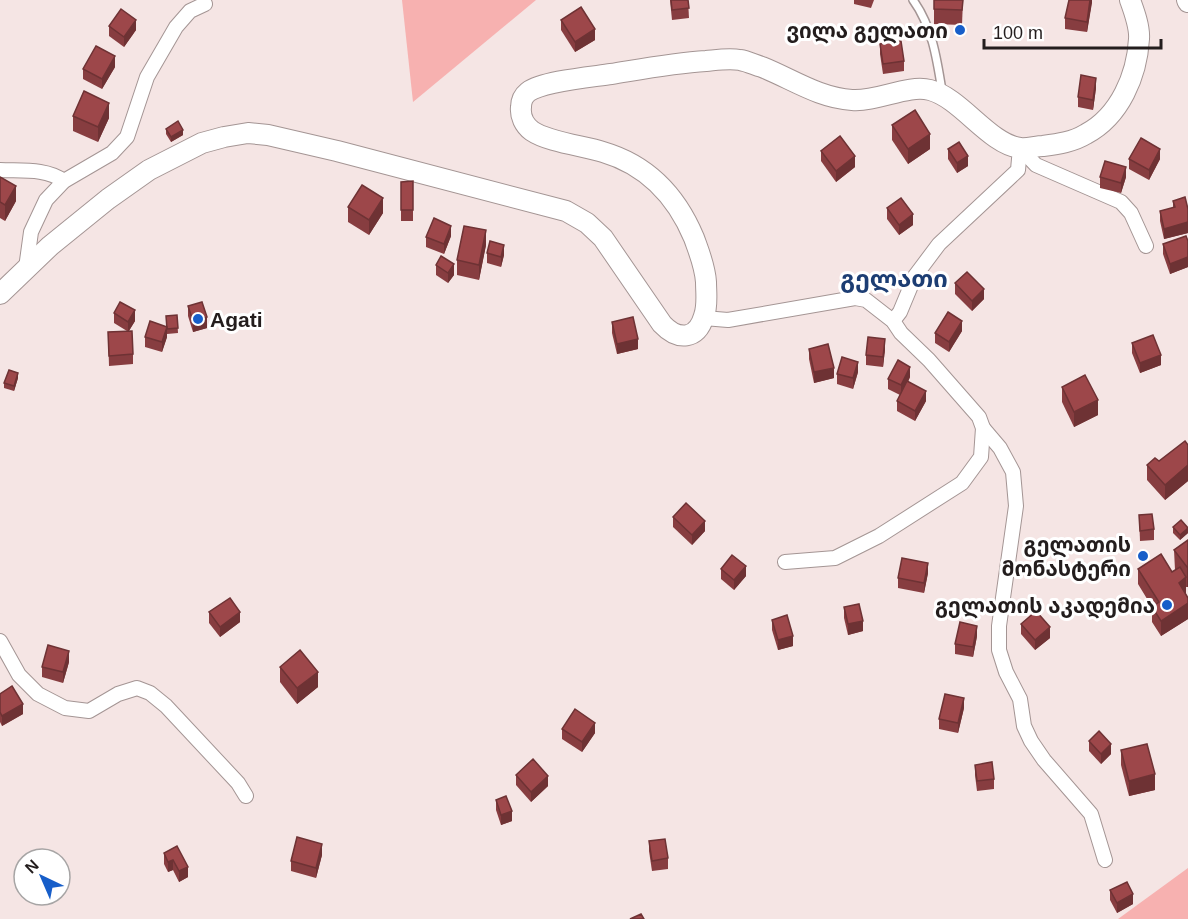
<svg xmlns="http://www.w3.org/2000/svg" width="1188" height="919" font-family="Arial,'Noto Sans Georgian',sans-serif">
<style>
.green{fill:#f7b1b0}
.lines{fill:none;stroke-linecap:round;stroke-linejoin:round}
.lane-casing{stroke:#a49594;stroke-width:10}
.street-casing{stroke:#a49594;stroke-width:16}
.secondary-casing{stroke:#a49594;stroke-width:22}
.lane{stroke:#fff;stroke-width:7}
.street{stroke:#fff;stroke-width:14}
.secondary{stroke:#fff;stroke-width:20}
.wall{fill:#873d40}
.shaded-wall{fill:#6e3234}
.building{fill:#9d474a;stroke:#6e3234;stroke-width:1.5}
.poi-dot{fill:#175ec9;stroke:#fff;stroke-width:2}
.labels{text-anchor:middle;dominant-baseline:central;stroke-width:6;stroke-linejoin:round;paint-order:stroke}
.poi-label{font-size:21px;font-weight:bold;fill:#231d1d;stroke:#fff;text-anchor:end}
.quarter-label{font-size:24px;font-weight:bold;fill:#1c3d73;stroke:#fff}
</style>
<rect width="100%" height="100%" fill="#f5e5e4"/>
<!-- green -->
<g class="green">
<polygon points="402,0 536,0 413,102"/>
<polygon points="1188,868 1188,919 1118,919"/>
</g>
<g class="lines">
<!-- lane casing -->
<g class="lane-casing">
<path id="lane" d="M913 0C932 26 937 59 942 91"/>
</g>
<!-- street casing -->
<g class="street-casing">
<g id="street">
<polyline points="1020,148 1036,165 1121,202 1131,213 1146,246"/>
<path d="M0 170C22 171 46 168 64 181"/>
<polyline points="26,268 31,232 46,200 64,181 112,153 127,137 147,77 176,27 190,11 205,4"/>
<polyline points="704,318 728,320 855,298 866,300 893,321 901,333 929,360 979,417 983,428 981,457 962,483 879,536 835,558 785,562"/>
<polyline points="893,321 900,312 915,276 939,244 1018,170 1020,148"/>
<polyline points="983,428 1000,448 1013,472 1016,506 999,626 999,650 1006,672 1020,699 1024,726 1031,741 1044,760 1091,814 1105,860"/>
<polyline points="0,641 19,675 38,694 65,708 89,711 118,694 137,688 150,693 166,706 238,783 246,796"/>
</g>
</g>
<!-- secondary casing -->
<g class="secondary-casing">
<g id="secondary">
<polyline points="1187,0 1188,2"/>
<path d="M0 294 50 246 108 199 149 170 202 143 224 137 248 133 268 135 337 151 566 211 587 223 603 238 662 324C678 341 697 340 704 316 708 305 706 293 706 282 705 266 699 252 694 238 676 195 647 165 603 152 584 146 548 142 532 131 524 125 520 116 521 107 521 101 523 96 528 92 543 81 591 77 611 74 642 69 674 63 706 61 717 60 729 58 740 60 747 61 755 65 762 67 792 79 819 98 852 100 877 102 908 84 930 90 961 98 989 144 1020 148 1027 149 1036 146 1043 146 1058 144 1073 142 1086 134 1120 116 1137 75 1139 39 1140 27 1134 11 1130 0"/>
</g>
</g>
<!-- lane -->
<use href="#lane" class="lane"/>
<!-- street -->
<use href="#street" class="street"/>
<!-- secondary -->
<use href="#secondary" class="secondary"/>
</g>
<!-- wall -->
<g class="wall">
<polygon points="670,0 688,0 689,18 672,20"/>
<polygon points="854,0 874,0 871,8 854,4"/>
<polygon points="934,0 963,0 962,25 934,24"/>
<polygon points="1092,0 1087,32 1065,29 1065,18"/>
<polygon points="561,20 595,40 575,52 561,30"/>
<polygon points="109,26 136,30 124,47 109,36"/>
<polygon points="880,44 904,61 904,71 883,74 880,54"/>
<polygon points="115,67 102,89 83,79 83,69"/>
<polygon points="1096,88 1093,110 1078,107 1078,97"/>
<polygon points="73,116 109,118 98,142 73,131"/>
<polygon points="892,125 930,149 908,164 892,140"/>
<polygon points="166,129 183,135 171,142 166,134"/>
<polygon points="948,149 968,166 957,173 948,159"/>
<polygon points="821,151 855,167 836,182 821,161"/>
<polygon points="1129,159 1160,159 1149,180 1129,169"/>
<polygon points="0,177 16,201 5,221 0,218"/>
<polygon points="1100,177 1126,177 1121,193 1100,188"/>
<polygon points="413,181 413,221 401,221 401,182"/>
<polygon points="1173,201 1188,209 1188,233 1164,239 1160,221 1160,211 1173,208"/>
<polygon points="348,207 383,213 369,235 348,222"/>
<polygon points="887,208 913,225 899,235 887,219"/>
<polygon points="451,236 444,254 426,247 426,237"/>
<polygon points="1188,241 1188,267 1170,274 1163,254 1163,244"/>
<polygon points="486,245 479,280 457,275 457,260"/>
<polygon points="487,253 504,255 501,267 487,263"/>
<polygon points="436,265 454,275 448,283 436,275"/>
<polygon points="955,283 984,299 972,311 955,294"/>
<polygon points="188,306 207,328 193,332 188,316"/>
<polygon points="114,313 135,321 129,331 133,354 133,364 109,366 108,332 127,331 114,323"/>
<polygon points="177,315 178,333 167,334 167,337 162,352 145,347 145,337 166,326"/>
<polygon points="612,322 638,349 617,354 612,333"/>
<polygon points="962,331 949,352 935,343 935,333"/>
<polygon points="1132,343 1161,365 1140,373 1132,353"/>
<polygon points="809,349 834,378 814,383 809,359"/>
<polygon points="885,349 883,367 866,365 866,355"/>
<polygon points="858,372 853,389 837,384 837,374"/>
<polygon points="910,377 908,382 926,401 915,421 897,411 897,401 900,395 888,389 888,379"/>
<polygon points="18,378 14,391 4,388 4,383"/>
<polygon points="1062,387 1098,415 1074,427 1062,402"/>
<polygon points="1188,445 1188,481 1165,500 1147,480 1147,465 1159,461"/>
<polygon points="1139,515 1154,529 1154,540 1140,541"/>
<polygon points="673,517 705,531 692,545 673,527"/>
<polygon points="1173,527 1188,533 1180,540 1173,533"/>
<polygon points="1188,540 1188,587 1186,587 1186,593 1185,593 1188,603 1188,619 1161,636 1152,622 1152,607 1138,584 1138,569 1172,572 1175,570 1174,550"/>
<polygon points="721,569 746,576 734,590 721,579"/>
<polygon points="928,573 924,593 898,588 898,578"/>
<polygon points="844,607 863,631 848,635 844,618"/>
<polygon points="209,612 240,622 220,637 209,623"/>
<polygon points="772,620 793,646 778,650 772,630"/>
<polygon points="1021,624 1050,638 1035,650 1021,634"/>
<polygon points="977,636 973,657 955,654 955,644"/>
<polygon points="69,662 63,683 42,677 42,667"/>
<polygon points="280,667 318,687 297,704 280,682"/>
<polygon points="0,694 23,714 2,726 0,722"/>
<polygon points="964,708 958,733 939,729 939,719"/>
<polygon points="562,729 595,733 582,752 562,739"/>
<polygon points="1089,741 1111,754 1101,764 1089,751"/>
<polygon points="1121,750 1155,790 1129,796 1121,765"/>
<polygon points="975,765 994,779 994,789 977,791 975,775"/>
<polygon points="516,775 548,786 531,802 516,785"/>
<polygon points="496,800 512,821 501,825 496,810"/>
<polygon points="649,841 668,858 668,869 652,871 649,851"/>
<polygon points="177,846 188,877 179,882 173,870 168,872 164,864 164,853"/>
<polygon points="322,855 316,878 291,871 291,861"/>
<polygon points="1110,890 1133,904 1117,913 1110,900"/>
</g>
<!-- shaded-wall -->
<g class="shaded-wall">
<polygon points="1090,0 1092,0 1092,3 1087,32 1087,22"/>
<polygon points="136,20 136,30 124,47 124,37"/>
<polygon points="595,29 595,40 575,52 575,42"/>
<polygon points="115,56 115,67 102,89 102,79"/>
<polygon points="1096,78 1096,88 1093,110 1093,100"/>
<polygon points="109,103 109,118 98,142 98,127"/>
<polygon points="183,130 183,135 171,142 171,137"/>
<polygon points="930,134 930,149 908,164 908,149"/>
<polygon points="1160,149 1160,159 1149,180 1149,170"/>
<polygon points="855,156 855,167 836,182 836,171"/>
<polygon points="968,156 968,166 957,173 957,163"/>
<polygon points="1126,167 1126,177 1121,193 1121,183"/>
<polygon points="16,186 16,201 5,221 5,205"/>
<polygon points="383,198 383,213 369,235 369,220"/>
<polygon points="913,214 913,225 899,235 899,225"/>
<polygon points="1188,222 1188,233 1164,239 1164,229"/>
<polygon points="451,226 451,236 444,254 444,244"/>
<polygon points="486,230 486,245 479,280 479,265"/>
<polygon points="504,245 504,255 501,267 501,257"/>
<polygon points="1188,257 1188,267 1170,274 1170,264"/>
<polygon points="454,264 454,275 448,283 448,273"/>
<polygon points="984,289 984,299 972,311 972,301"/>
<polygon points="135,310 135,321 128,332 128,322"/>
<polygon points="207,317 207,328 193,332 193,321"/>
<polygon points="962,321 962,331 949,352 949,342"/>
<polygon points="167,327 167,337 162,352 162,342"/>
<polygon points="638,339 638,349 617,354 617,344"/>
<polygon points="885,339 885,349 883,367 883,357"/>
<polygon points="1161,355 1161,365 1140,373 1140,363"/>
<polygon points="858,362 858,372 853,389 853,378"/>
<polygon points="910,367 910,377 901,395 901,385"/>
<polygon points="834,368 834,378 814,383 814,372"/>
<polygon points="18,373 18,378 14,391 14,386"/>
<polygon points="926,391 926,401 915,421 915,411"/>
<polygon points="1098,400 1098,415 1074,427 1074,412"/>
<polygon points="1188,465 1188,481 1165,500 1165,485"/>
<polygon points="705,521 705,531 692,545 692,535"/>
<polygon points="1188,528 1188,533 1180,540 1180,535"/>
<polygon points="928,563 928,573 924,593 924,583"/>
<polygon points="746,566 746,576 734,590 734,580"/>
<rect x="1187" y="567" width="1" height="20"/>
<polygon points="1186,577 1186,593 1179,598 1179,583"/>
<polygon points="1188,603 1188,619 1161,636 1161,621"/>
<polygon points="240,612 240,622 220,637 220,627"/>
<polygon points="863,621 863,631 848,635 848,624"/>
<polygon points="977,626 977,636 973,657 973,647"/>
<polygon points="1050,627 1050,638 1035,650 1035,640"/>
<polygon points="793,636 793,646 778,650 778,640"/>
<polygon points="69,651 69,662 63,683 63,672"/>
<polygon points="318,672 318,687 297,704 297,688"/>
<polygon points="964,698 964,708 958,733 958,723"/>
<polygon points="23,704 23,714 2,726 2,716"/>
<polygon points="595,723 595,733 582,752 582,742"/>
<polygon points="1111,744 1111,754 1101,764 1101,754"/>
<polygon points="1155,774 1155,790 1129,796 1129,781"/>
<polygon points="548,776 548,786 531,802 531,792"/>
<polygon points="512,811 512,821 501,825 501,815"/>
<polygon points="322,844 322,855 316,878 316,868"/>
<polygon points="173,860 173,870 168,872 168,862"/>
<polygon points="188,867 188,877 179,882 179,871"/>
<polygon points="1133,894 1133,904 1117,913 1117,903"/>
</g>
<!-- building -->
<g class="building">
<polygon points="671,0 688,0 689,8 672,10"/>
<polygon points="934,0 963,0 962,10 934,9"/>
<polygon points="1069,0 1090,0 1087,22 1065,18"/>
<polygon points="581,7 595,29 575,42 561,20"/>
<polygon points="121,9 136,20 124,37 109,26"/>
<polygon points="901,41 904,61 883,64 880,44"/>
<polygon points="96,46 115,56 102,79 83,69"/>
<polygon points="1081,75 1096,78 1093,100 1078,97"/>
<polygon points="84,91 109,103 98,127 73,116"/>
<polygon points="915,110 930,134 908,149 892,125"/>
<polygon points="178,121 183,130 171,137 166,129"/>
<polygon points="840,136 855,156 836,171 821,151"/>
<polygon points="1141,138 1160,149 1149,170 1129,159"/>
<polygon points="959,142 968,156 957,163 948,149"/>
<polygon points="1105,161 1126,167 1121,183 1100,177"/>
<polygon points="0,177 16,186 5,205 0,202"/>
<polygon points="413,181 413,210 401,210 401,182"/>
<polygon points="362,185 383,198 369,220 348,207"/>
<polygon points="1185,197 1188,209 1188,222 1164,229 1160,211 1175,207 1173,201"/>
<polygon points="901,198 913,214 899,225 887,208"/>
<polygon points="434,218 451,226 444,244 426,237"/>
<polygon points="464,226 486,230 479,265 457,260"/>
<polygon points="1186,236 1188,241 1188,257 1170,264 1163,244"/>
<polygon points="490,241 504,245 501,257 487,253"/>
<polygon points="441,256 454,264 448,273 436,265"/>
<polygon points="967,272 984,289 972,301 955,283"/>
<polygon points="120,302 135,310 128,322 114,313"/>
<polygon points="202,302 207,317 193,321 188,306"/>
<polygon points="948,312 962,321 949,342 935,333"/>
<polygon points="177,315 178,328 167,329 166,316"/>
<polygon points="633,317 638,339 617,344 612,322"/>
<polygon points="150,321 167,327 162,342 145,337"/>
<polygon points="132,331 133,354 109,356 108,332"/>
<polygon points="1153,335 1161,355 1140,363 1132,343"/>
<polygon points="868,337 885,339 883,357 866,355"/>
<polygon points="828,344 834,368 814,372 809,349"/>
<polygon points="842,357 858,362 853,378 837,374"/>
<polygon points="898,360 910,367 901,385 888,379"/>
<polygon points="9,370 18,373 14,386 4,383"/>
<polygon points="1085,375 1098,400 1074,412 1062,387"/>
<polygon points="907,381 926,391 915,411 897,401"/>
<polygon points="1185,441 1188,445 1188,465 1165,485 1147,465 1155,458 1159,461"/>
<polygon points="686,503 705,521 692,535 673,517"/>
<polygon points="1152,514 1154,529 1140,531 1139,515"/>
<polygon points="1181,520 1188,528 1180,535 1173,527"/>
<polygon points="1188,540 1188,567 1187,567 1174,550"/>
<polygon points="1161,554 1172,572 1180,567 1186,577 1179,583 1188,598 1188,603 1161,621 1152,607 1159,602 1138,569"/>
<polygon points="732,555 746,566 734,580 721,569"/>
<polygon points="902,558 928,563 924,583 898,578"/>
<polygon points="230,598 240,612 220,627 209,612"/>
<polygon points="859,604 863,621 848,624 844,607"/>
<polygon points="1036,611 1050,627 1035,640 1021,624"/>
<polygon points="787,615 793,636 778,640 772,620"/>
<polygon points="960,622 977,626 973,647 955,644"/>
<polygon points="48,645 69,651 63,672 42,667"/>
<polygon points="300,650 318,672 297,688 280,667"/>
<polygon points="12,686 23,704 2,716 0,712 0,694"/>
<polygon points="945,694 964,698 958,723 939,719"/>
<polygon points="575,709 595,723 582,742 562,729"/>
<polygon points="1099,731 1111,744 1101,754 1089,741"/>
<polygon points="1147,744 1155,774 1129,781 1121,750"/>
<polygon points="533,759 548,776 531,792 516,775"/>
<polygon points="992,762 994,779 977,781 975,765"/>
<polygon points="506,796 512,811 501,815 496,800"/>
<polygon points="297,837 322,844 316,868 291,861"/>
<polygon points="665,839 668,858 652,861 649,841"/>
<polygon points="177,846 188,867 179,871 173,860 168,862 164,853"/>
<polygon points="1127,882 1133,894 1117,903 1110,890"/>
<polygon points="641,914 644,919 630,919"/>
</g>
<!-- markers -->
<g class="poi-dot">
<circle cx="960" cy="30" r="6"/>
<circle cx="198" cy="319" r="6"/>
<circle cx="1143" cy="556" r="6"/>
<circle cx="1167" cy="605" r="6"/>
</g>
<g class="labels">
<!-- poi labels -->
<g class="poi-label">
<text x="948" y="30">ვილა გელათი</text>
<text x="210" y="319" text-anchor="start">Agati</text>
<text x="1131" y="544">გელათის<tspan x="1131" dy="24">მონასტერი</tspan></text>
<text x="1155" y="605">გელათის აკადემია</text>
</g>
<!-- quarter labels -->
<g class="quarter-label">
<text x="894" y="278">გელათი</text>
</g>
</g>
<!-- north arrow -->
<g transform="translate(42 877) rotate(316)"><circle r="28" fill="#ffffff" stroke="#a7a5a5" stroke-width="1.5"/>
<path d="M0-4.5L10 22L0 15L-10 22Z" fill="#175ec9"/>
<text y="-9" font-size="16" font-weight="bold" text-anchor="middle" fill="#231d1d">N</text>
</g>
<!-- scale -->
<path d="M984 39v9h177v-9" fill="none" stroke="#231d1d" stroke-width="3"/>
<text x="993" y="39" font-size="18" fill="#231d1d" stroke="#ffffff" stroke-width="4.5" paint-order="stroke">100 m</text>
</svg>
